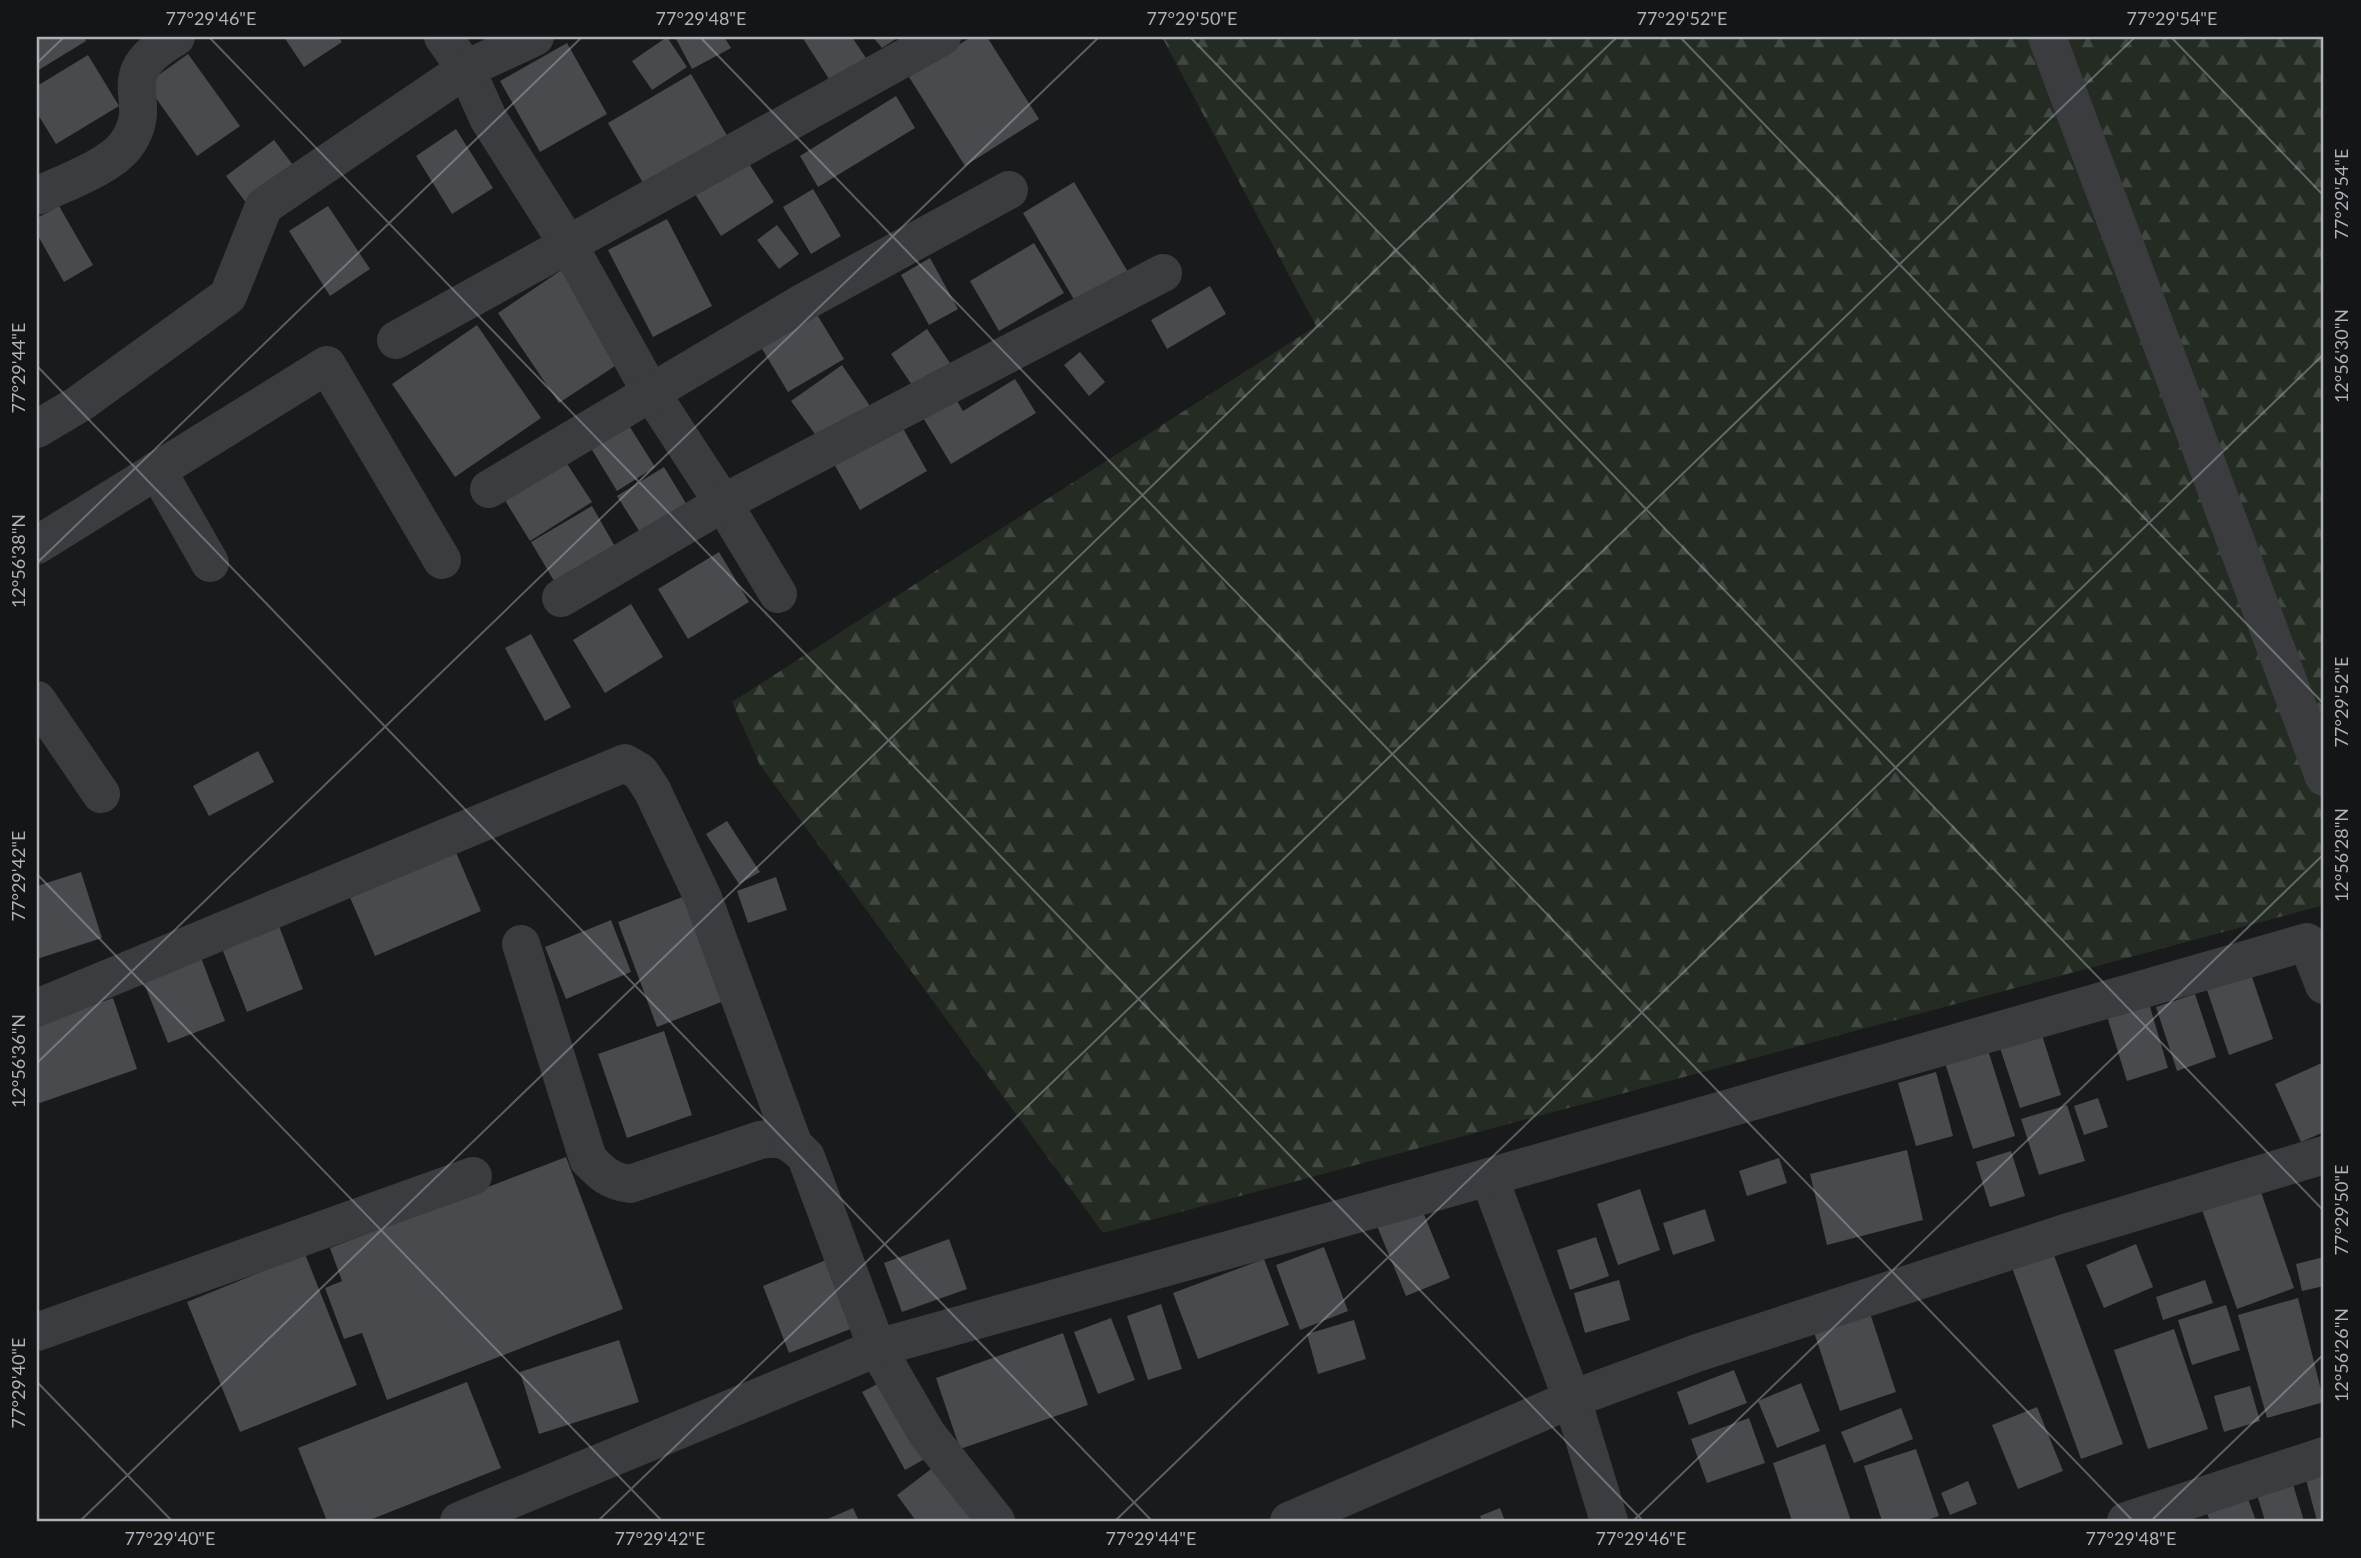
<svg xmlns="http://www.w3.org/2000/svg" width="2361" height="1558" font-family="Lato,sans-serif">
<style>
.forest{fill:url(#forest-firs)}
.building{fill:#484a4e}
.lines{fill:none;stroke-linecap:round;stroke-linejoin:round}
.minor{stroke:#3b3c40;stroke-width:38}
.ticks{fill:none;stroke:#adb3ba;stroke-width:2;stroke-opacity:0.45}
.neatline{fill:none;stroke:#adb3ba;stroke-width:2.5}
.ticks-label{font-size:18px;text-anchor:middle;fill:#adb3ba}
</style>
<defs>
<pattern id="forest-firs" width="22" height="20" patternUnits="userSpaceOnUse" patternTransform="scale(1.75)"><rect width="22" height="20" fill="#242b23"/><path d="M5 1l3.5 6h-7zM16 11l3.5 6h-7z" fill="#414741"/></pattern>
</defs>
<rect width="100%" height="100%" fill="#191a1b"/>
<!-- forest -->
<polygon class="forest" points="1162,37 2324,37 2324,905 1103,1233 760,765 732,702 1316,326"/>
<!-- building -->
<g class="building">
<polygon points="37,37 84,37 86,41 37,71"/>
<polygon points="284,37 338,37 342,42 304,67"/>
<polygon points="667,37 687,67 652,90 632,61"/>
<polygon points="675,37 724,37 731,48 692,69"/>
<polygon points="802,37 852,37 866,58 831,82"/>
<polygon points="873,37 899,37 882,48"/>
<polygon points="971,37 987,37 1039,119 965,166 909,77"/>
<polygon points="567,43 607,114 540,152 500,81"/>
<polygon points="188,54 240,126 197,156 146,84"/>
<polygon points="88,55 119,106 56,144 37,113 37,86"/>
<polygon points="691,74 729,139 646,188 608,123"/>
<polygon points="896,96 915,128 818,187 800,156"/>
<polygon points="456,129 493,188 452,214 416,156"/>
<polygon points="274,140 299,173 250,208 226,176"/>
<polygon points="744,156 774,202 721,236 692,189"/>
<polygon points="1074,182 1131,277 1079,308 1023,213"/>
<polygon points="813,189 841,236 811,254 783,207"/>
<polygon points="59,206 93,265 64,282 37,234 37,218"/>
<polygon points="328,206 370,269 330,296 289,231"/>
<polygon points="667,219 712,306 653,337 608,250"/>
<polygon points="777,225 799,254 779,269 757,240"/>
<polygon points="1034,243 1064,293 999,331 970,281"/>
<polygon points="930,258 958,309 929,325 901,275"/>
<polygon points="563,269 624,360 559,403 498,313"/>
<polygon points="1210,286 1226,314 1167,349 1151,320"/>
<polygon points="813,308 844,359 788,392 758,342"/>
<polygon points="477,325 541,418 455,477 392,384"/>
<polygon points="927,329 952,366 916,391 891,354"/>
<polygon points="1080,352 1105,382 1089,396 1064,365"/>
<polygon points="842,365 870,406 820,441 791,401"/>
<polygon points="1015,379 1036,413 951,464 922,416 954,396 963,411"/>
<polygon points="623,416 655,467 617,491 586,440"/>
<polygon points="900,423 927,471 860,510 833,462"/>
<polygon points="562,456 592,502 530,541 501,494"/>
<polygon points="664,467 687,505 641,534 617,496"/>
<polygon points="592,506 617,550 557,586 531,542"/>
<polygon points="719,552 749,602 688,639 658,589"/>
<polygon points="631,604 663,657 605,693 573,640"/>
<polygon points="531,634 571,707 545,721 505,648"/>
<polygon points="258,751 274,782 209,816 193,786"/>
<polygon points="727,821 760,872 739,884 706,834"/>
<polygon points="452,843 481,911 375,956 346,888"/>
<polygon points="81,872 102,938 37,959 37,886"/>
<polygon points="776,877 787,910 748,923 737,891"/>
<polygon points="685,896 724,1001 657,1027 618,922"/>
<polygon points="276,918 303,989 247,1012 219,941"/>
<polygon points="611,920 631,972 566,999 545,947"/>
<polygon points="200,955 225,1021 168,1043 142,978"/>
<polygon points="2251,974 2273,1039 2229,1055 2207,990"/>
<polygon points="2195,994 2216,1057 2177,1071 2156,1007"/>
<polygon points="113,998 137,1069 37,1104 37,1024"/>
<polygon points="2148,1000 2168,1068 2127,1081 2106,1013"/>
<polygon points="664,1031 692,1115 627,1138 598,1054"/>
<polygon points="2041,1032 2061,1095 2020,1108 1999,1045"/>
<polygon points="1988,1050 2015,1136 1973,1149 1945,1063"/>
<polygon points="2324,1062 2324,1132 2301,1142 2275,1084"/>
<polygon points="1936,1072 1953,1136 1916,1146 1898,1083"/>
<polygon points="2098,1098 2108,1127 2084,1135 2074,1106"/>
<polygon points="2067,1105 2085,1161 2039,1175 2021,1119"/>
<polygon points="1907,1150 1923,1220 1827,1245 1810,1174"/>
<polygon points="2011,1151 2025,1196 1990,1207 1976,1162"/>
<polygon points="566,1157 623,1309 387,1400 362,1333 344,1339 325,1288 342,1281 330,1248"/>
<polygon points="1779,1158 1787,1183 1747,1196 1739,1171"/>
<polygon points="2259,1186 2294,1288 2237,1309 2201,1207"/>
<polygon points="1640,1189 1660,1250 1618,1265 1597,1204"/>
<polygon points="1421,1207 1450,1278 1406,1296 1377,1226"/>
<polygon points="1705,1209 1715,1241 1673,1255 1663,1223"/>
<polygon points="1596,1237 1609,1276 1570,1290 1557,1250"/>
<polygon points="949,1239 967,1289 902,1312 884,1263"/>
<polygon points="2136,1244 2153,1287 2104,1308 2086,1265"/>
<polygon points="1324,1247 1348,1311 1300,1330 1276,1265"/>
<polygon points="2051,1247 2123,1444 2081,1459 2010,1262"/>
<polygon points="305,1254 357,1385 240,1432 187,1302"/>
<polygon points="2324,1257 2324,1286 2302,1291 2296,1264"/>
<polygon points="1264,1259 1289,1325 1198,1359 1173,1293"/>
<polygon points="826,1260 853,1328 789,1353 763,1286"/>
<polygon points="1619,1280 1630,1320 1585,1333 1574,1293"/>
<polygon points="2205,1280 2213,1303 2163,1320 2156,1297"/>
<polygon points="2298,1298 2324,1402 2267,1418 2238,1315"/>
<polygon points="1161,1304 1182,1369 1148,1380 1127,1316"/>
<polygon points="2226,1305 2240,1350 2192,1365 2178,1320"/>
<polygon points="1869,1310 1896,1392 1840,1411 1813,1329"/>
<polygon points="1111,1318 1135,1380 1098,1394 1074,1332"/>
<polygon points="1354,1320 1366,1359 1318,1374 1307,1334"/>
<polygon points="2174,1329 2208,1429 2148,1449 2114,1350"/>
<polygon points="1063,1333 1088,1405 960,1449 936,1378"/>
<polygon points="619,1340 639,1402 539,1434 520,1372"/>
<polygon points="1734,1370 1747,1403 1689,1425 1677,1392"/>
<polygon points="887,1379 930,1456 905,1470 862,1392"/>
<polygon points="467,1382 501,1468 367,1521 327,1521 298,1448"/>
<polygon points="1801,1383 1820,1431 1777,1448 1758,1401"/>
<polygon points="2250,1386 2260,1421 2224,1432 2214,1396"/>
<polygon points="2037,1407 2063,1471 2018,1489 1992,1425"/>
<polygon points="1901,1408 1913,1439 1854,1463 1841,1432"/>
<polygon points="1749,1418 1765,1463 1707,1483 1691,1439"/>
<polygon points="1825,1444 1851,1521 1792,1521 1773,1463"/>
<polygon points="1916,1449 1939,1516 1923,1521 1882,1521 1864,1466"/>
<polygon points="939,1463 982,1521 916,1521 897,1495"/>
<polygon points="2324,1470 2324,1521 2317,1521 2305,1476"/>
<polygon points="1968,1481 1977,1504 1950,1515 1941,1493"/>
<polygon points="2292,1481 2304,1521 2265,1521 2256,1491"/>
<polygon points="2244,1488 2256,1521 2210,1521 2203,1503"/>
<polygon points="853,1508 859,1521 823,1521"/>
<polygon points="1500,1508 1505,1521 1482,1521 1480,1516"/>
</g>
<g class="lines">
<!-- minor -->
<g class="minor">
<polyline points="443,37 466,69 488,118 569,246 650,391 723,503 778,594"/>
<polyline points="2047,37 2324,777"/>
<path d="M37 196C61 184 110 167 126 145 160 98 104 79 176 37"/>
<polyline points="396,340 942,37"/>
<polyline points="37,429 79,404 228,296 264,206 466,69 535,37"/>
<polyline points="157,470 210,563"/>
<polyline points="489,489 802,303 1009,190"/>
<polyline points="37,545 327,365 442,560"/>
<polyline points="561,598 723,503 1163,273"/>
<polyline points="37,700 101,794"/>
<path d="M521 944 588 1159C602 1174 610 1181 630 1184L760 1140C781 1136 791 1141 806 1157L877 1348 927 1434 996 1521"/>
<polyline points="37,1008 625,763 640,772 652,790 703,898 793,1143"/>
<polyline points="1489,1177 1572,1399 1609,1521"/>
<polyline points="37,1332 473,1176"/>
<polyline points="459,1521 877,1348 1489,1177 2307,942 2324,985"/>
<polyline points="1289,1521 1572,1399 1697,1353 2062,1234 2324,1155"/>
<polyline points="2126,1521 2324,1456"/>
</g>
</g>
<!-- ticks -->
<path class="ticks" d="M209 37 1643 1521M700 37 2133 1521M1190 37 2324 1211M1680 37 2324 704M2171 37 2324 196M37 63 64 37M37 366 1152 1521M37 563 582 37M37 874 662 1521M37 1063 1099 37M37 1382 172 1521M80 1521 1617 37M598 1521 2135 37M1115 1521 2324 354M1633 1521 2324 854M2151 1521 2324 1354"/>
<!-- border -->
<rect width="2361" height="1558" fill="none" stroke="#141516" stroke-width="77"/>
<rect x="38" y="38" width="2284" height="1482" class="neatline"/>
<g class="ticks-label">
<text x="211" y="25">77°29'46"E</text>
<text x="701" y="25">77°29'48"E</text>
<text x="1192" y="25">77°29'50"E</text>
<text x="1682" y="25">77°29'52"E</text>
<text x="2172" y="25">77°29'54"E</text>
<text transform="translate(2342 194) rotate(-90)" y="6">77°29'54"E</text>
<text transform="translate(2342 356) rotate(-90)" y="6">12°56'30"N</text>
<text transform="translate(19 368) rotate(-90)" y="6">77°29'44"E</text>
<text transform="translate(19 561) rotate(-90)" y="6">12°56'38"N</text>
<text transform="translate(2342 702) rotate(-90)" y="6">77°29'52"E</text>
<text transform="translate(2342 855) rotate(-90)" y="6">12°56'28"N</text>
<text transform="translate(19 876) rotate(-90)" y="6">77°29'42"E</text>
<text transform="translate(19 1061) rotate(-90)" y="6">12°56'36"N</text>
<text transform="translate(2342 1210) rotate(-90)" y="6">77°29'50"E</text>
<text transform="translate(2342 1355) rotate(-90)" y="6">12°56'26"N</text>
<text transform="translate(19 1383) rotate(-90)" y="6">77°29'40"E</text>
<text x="170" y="1545">77°29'40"E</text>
<text x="660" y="1545">77°29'42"E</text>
<text x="1151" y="1545">77°29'44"E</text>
<text x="1641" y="1545">77°29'46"E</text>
<text x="2131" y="1545">77°29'48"E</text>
</g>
</svg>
